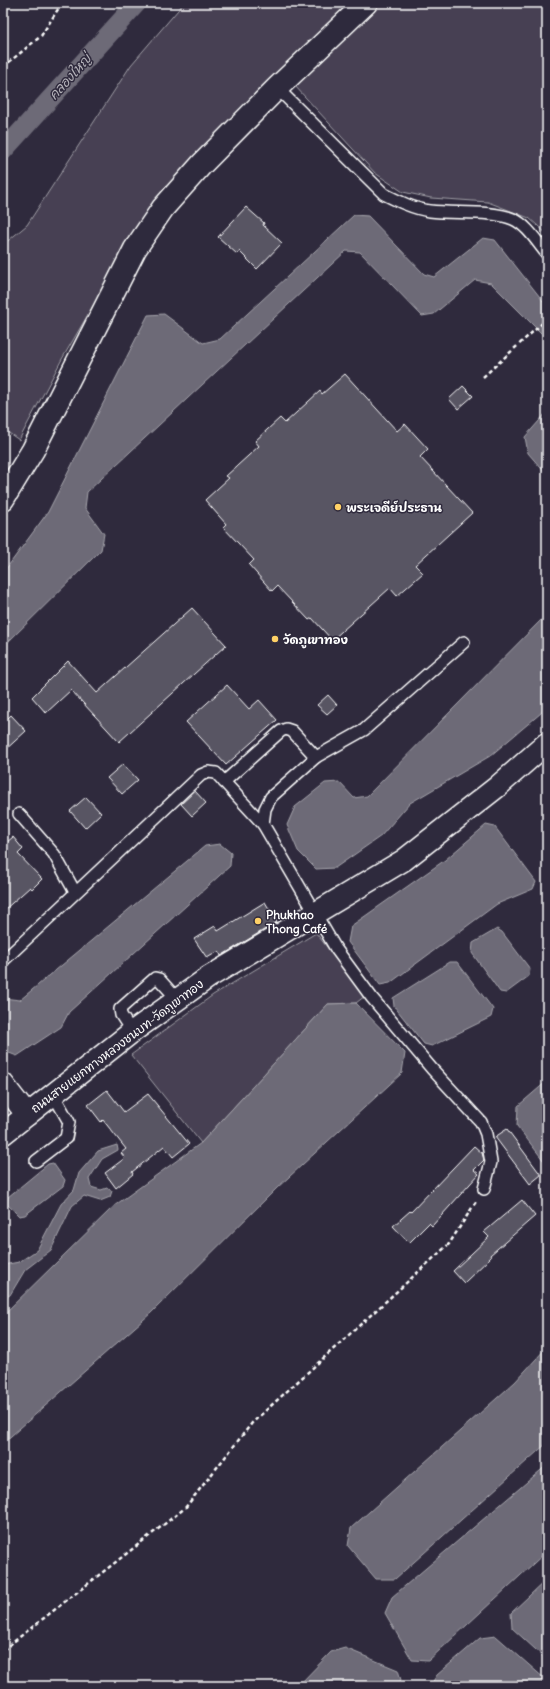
<svg xmlns="http://www.w3.org/2000/svg" width="550" height="1689" font-family="Delius,'Playpen Sans Thai',sans-serif">
<style>
.green{fill:#464152;stroke:#a2a0a8}
.water{fill:#6d6a77;stroke:#a7a6ad}
.lines{fill:none;stroke-linecap:round;stroke-linejoin:round}
.canal{stroke:#6d6a77;stroke-width:19}
.building{fill:#595564;stroke:#fff}
.lane-casing{stroke:#fff;stroke-width:14}
.street-casing{stroke:#fff;stroke-width:24}
.secondary-casing{stroke:#fff;stroke-width:25}
.path{stroke:#fff;stroke-width:2.5;stroke-dasharray:4 3;stroke-linecap:butt}
.lane{stroke:#2f2a3d;stroke-width:11}
.street{stroke:#2f2a3d;stroke-width:21}
.secondary{stroke:#2f2a3d;stroke-width:22}
.poi-dot{fill:#ffd166;stroke:#2f2a3d;stroke-width:1.5}
.labels{text-anchor:middle;dominant-baseline:central;stroke-width:3;stroke-linejoin:round;paint-order:stroke}
.poi-label{font-size:12px;font-weight:bold;fill:#fff;stroke:#2f2a3d;text-anchor:start}
.street-label{font-size:12px;fill:#fff;stroke:#2f2a3d}
.water-label{font-size:13px;font-style:italic;fill:#b6b4bb;stroke:#2f2a3d}
</style>
<rect width="100%" height="100%" fill="#2f2a3d"/>
<filter id="ink" filterUnits="userSpaceOnUse"><feTurbulence type="fractalNoise" baseFrequency=".025" numOctaves="2"/><feDisplacementMap in="SourceGraphic" scale="8" xChannelSelector="R" yChannelSelector="G"/><feConvolveMatrix kernelMatrix="1 2 1 2 8 2 1 2 1" color-interpolation-filters="sRGB"/></filter>
<g filter="url(#ink)">
<!-- green -->
<g class="green">
<polygon points="184,3 547,3 547,234 529,218 488,202 431,198 403,192 375,173 283,73 114,270 62,359 19,440 3,429 3,245 27,225 131,65"/>
<polygon points="316,933 365,996 356,1003 328,1004 201,1143 131,1055 213,995"/>
</g>
<!-- water -->
<g class="water">
<polygon points="354,215 368,216 424,274 434,277 483,238 495,240 547,306 547,339 491,283 475,280 434,314 422,316 360,252 346,251 87,492 85,508 104,534 101,550 3,647 3,573 48,512 148,315 164,314 203,343 220,339"/>
<polygon points="547,412 547,475 528,453 525,437"/>
<polygon points="547,614 547,705 541,713 490,756 410,803 381,836 335,868 316,869 298,851 287,825 295,807 325,783 339,782 354,798 367,796"/>
<polygon points="486,825 495,827 536,882 533,889 497,904 390,983 380,985 348,942 351,926 445,860"/>
<polygon points="220,844 231,853 230,866 69,1012 61,1027 17,1056 4,1051 3,998 20,1000 205,846"/>
<polygon points="497,929 502,932 530,969 529,976 506,993 500,992 472,953 473,943"/>
<polygon points="450,962 457,962 493,1009 491,1017 432,1046 424,1044 394,1006 393,998"/>
<polygon points="356,1003 405,1053 402,1073 277,1188 151,1313 3,1443 3,1315 114,1206 201,1143 328,1004"/>
<polygon points="547,1081 547,1165 517,1126 518,1106"/>
<polygon points="117,1145 118,1150 102,1159 89,1179 91,1187 101,1190 107,1188 112,1191 110,1197 100,1201 84,1196 72,1206 51,1250 25,1270 10,1295 3,1299 3,1265 19,1262 37,1250 61,1204 74,1190 79,1173 98,1151"/>
<polygon points="53,1163 65,1180 63,1186 25,1215 19,1216 7,1204 8,1197 48,1164"/>
<polygon points="547,1347 547,1443 395,1579 376,1579 348,1546 351,1528 515,1382"/>
<polygon points="547,1465 547,1551 428,1661 412,1660 385,1613 392,1597"/>
<polygon points="547,1579 547,1660 512,1628 511,1613"/>
<polygon points="496,1636 545,1679 545,1686 430,1686 437,1675 480,1638"/>
<polygon points="345,1648 398,1670 401,1680 396,1686 298,1686 331,1652"/>
</g>
<g class="lines">
<!-- canal -->
<polyline class="canal" points="3,151 137,3"/>
</g>
<!-- building -->
<g class="building">
<polygon points="246,207 264,223 263,225 282,243 257,269 239,251 237,254 218,237"/>
<polygon points="345,374 397,431 405,424 428,449 420,457 472,513 415,565 423,573 397,596 390,588 332,640 312,618 309,620 277,586 272,591 249,565 254,560 223,527 226,524 205,500 229,478 226,476 259,446 255,441 280,418 285,423 320,391 322,394"/>
<polygon points="463,386 473,396 458,409 449,399"/>
<polygon points="192,608 226,645 119,742 71,690 46,713 32,697 68,661 97,693"/>
<polygon points="227,685 249,709 259,700 277,720 226,765 186,722"/>
<polygon points="328,695 337,705 327,714 317,705"/>
<polygon points="11,715 26,731 3,752 3,723"/>
<polygon points="123,764 138,780 122,794 107,778"/>
<polygon points="195,791 206,803 192,816 181,804"/>
<polygon points="86,797 101,813 85,828 70,811"/>
<polygon points="13,837 23,849 18,854 42,879 32,889 30,887 3,911 3,838 7,842"/>
<polygon points="265,902 277,922 221,956 219,951 207,958 194,939 215,926 218,931"/>
<polygon points="107,1090 124,1112 148,1094 189,1144 173,1157 164,1146 132,1172 133,1174 116,1188 105,1173 125,1158 121,1153 126,1149 103,1120 101,1122 88,1105"/>
<polygon points="507,1129 541,1175 530,1184 495,1137"/>
<polygon points="474,1146 482,1153 484,1160 474,1170 479,1174 432,1226 429,1223 409,1243 393,1226 410,1211 411,1212"/>
<polygon points="522,1200 535,1216 490,1255 491,1257 464,1283 453,1271 489,1237 484,1232"/>
</g>
<g class="lines">
<!-- lane casing -->
<g class="lane-casing">
<g id="lane">
<path d="M277 88 384 194C398 201 414 209 430 211 453 214 493 210 513 219 527 225 537 242 547 254"/>
<polyline points="464,642 364,730 316,757 271,797 265,809 263,824 336,949 372,998 432,1069 481,1122 486,1134 491,1162 484,1189"/>
<polyline points="224,782 281,731 286,729 292,731 316,757"/>
<polyline points="19,814 54,854 75,892"/>
<polyline points="3,961 201,775 208,772 216,773 263,824"/>
<polyline points="132,1032 121,1015 120,1009 155,978 159,979 177,999"/>
<polyline points="36,1161 66,1138 69,1122 53,1094"/>
</g>
</g>
<!-- street casing -->
<g class="street-casing">
<g id="street">
<polyline points="3,1084 27,1115"/>
<polyline points="3,1134 132,1032 209,977 404,860 497,787 547,743"/>
</g>
</g>
<!-- secondary casing -->
<g class="secondary-casing">
<polyline id="secondary" points="3,499 33,450 135,249 163,208 202,164 277,88 366,3"/>
</g>
<!-- path -->
<g class="path">
<polyline points="3,67 41,36 62,3"/>
<polyline points="483,377 547,319"/>
<polyline points="3,1650 185,1508 252,1423 449,1244 477,1200"/>
</g>
<!-- lane -->
<use href="#lane" class="lane"/>
<!-- street -->
<use href="#street" class="street"/>
<!-- secondary -->
<use href="#secondary" class="secondary"/>
</g>
</g>
<!-- markers -->
<g class="poi-dot">
<circle cx="338" cy="507" r="4"/>
<circle cx="275" cy="639" r="4"/>
<circle cx="258" cy="921" r="4"/>
</g>
<g class="labels">
<!-- poi labels -->
<g class="poi-label">
<text x="346" y="507">พระเจดีย์ประธาน</text>
<text x="283" y="639">วัดภูเขาทอง</text>
<text x="266" y="914">Phukhao<tspan x="266" dy="14">Thong Café</tspan></text>
</g>
<!-- street labels -->
<g class="street-label">
<text transform="translate(117 1046) rotate(-37)">ถนนสายแยกทางหลวงชนบท-วัดภูเขาทอง</text>
</g>
<!-- water labels -->
<g class="water-label">
<text transform="translate(70 77) rotate(-48)">คลองใหญ่</text>
</g>
</g>
<!-- margin -->
<rect width="550" height="1689" fill="none" stroke="#2f2a3d" stroke-width="16"/>
<rect x="8" y="8" width="534" height="1673" fill="none" stroke="#fff" stroke-width="1.5" filter="url(#ink)"/>
</svg>
